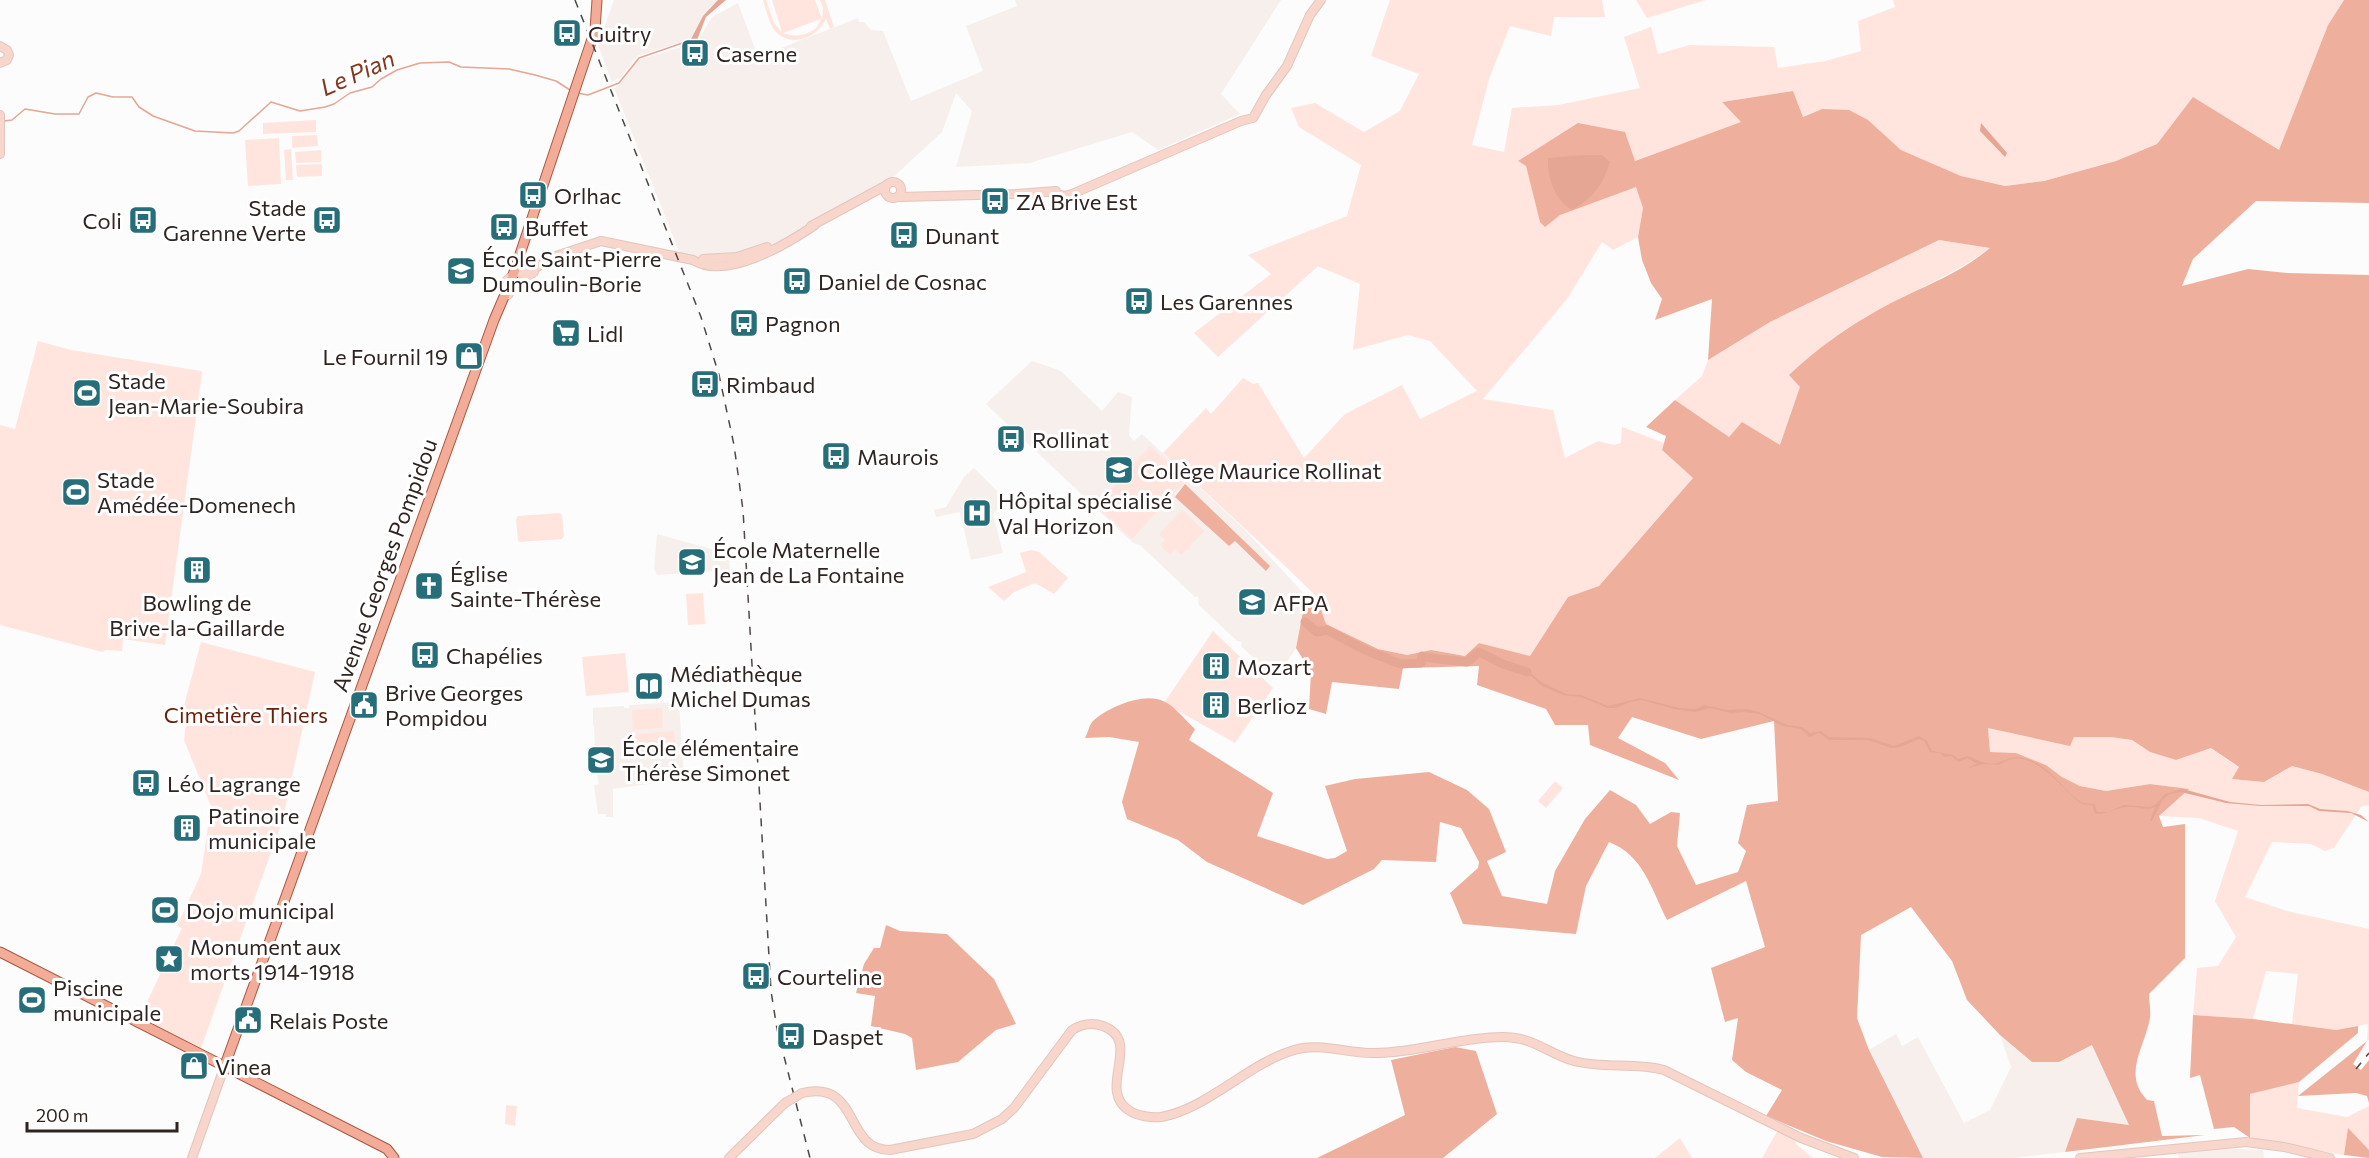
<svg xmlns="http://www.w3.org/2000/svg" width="2369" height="1158" font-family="Commissioner,sans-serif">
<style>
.built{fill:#f7efec}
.green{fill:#ffe5de;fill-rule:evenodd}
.forest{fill:#efaf9d}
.water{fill:#e5a693}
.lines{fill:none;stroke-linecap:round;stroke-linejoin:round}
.stream{stroke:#e5a693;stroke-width:1.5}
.river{stroke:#e5a693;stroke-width:9}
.secondary-casing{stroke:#e3c6bd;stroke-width:10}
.primary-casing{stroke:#a95942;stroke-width:11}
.secondary{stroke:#f9d6cb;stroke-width:8}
.primary{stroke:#f3ac98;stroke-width:9}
.rail{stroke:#514845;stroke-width:1.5;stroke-dasharray:8 8;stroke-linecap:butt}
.secondary-bridge-casing{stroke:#e3c6bd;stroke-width:10;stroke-linecap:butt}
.secondary-bridge{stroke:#f9d6cb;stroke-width:8}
.labels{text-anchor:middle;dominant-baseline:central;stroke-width:6;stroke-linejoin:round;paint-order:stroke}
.poi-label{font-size:22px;fill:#2f2421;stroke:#fff;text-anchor:start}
.street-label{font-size:22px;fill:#2f2421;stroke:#fff}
.park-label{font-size:22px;fill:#6a210a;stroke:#fff}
.water-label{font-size:24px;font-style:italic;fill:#823721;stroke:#fff}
</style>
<rect width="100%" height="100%" fill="#fbfcfb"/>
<!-- built -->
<g class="built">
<polygon points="614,0 719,0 701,20 691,39 637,56 621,77 612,82 598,45"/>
<polygon points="1015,0 1281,0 1221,94 1240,114 1158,150 1132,132 1030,163 956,167 972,111 956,93 942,132 888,182 761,258 683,261 614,88 619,85 638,60 682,47 699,39 712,17 738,3 758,57 858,18 859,22 864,22 871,30 883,31 911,101 983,71 966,26 1017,6"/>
<polygon points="1032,361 1061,371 1102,411 1118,392 1132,397 1129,435 1134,441 1142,434 1245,530 1306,596 1296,648 1276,679 1241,646 1242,642 1237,641 1199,605 1198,596 1195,597 1140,545 1133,543 986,404"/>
<polygon points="974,468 1007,501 993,514 1003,553 971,560 960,512 936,517 934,510 946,507 964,477"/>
<polygon points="657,534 729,554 730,570 657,575 654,569"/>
<polygon points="679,702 684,779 613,789 613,817 606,817 606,814 598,814 594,785 599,784 596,771 594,726 593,725 593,708 624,706 624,708 629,708 630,705"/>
<polygon points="1896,1034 1902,1046 1918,1037 1964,1123 1990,1110 2011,1067 2000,1035 2032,1062 2059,1062 2092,1045 2130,1125 2077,1118 2065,1152 2013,1158 1923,1158 1869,1050"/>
<polygon points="2215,1148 2263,1150 2264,1158 2179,1158 2178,1153"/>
</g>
<!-- green -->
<g class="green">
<path d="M763 0H766L774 23 782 32 772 0H815L822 19 823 8 820 0H825L834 27 830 29 826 19C818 37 791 49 775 31 769 23 766 10 763 0ZM821 19C817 34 797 39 783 33Z"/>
<polygon points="1390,0 1602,0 1605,17 1554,17 1551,36 1510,26 1489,79 1472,145 1504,152 1512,108 1559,105 1640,88 1624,37 1651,27 1658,54 1690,45 1774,47 1778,68 1825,61 1861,51 1858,21 1895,7 1893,0 2344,0 2328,25 2279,151 2193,98 2157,144 2116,161 2044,181 2005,186 1961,176 1901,150 1868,120 1822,109 1803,117 1793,91 1722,102 1742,122 1634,161 1518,161 1526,166 1540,221 1636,186 1643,208 1638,237 1613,250 1602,242 1567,299 1483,399 1553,410 1565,458 1598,441 1614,445 1621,443 1622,427 1664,443 1662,450 1693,478 1599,586 1568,597 1530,656 1479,643 1465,656 1431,650 1407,655 1378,649 1326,624 1316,596 1282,563 1163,453 1206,408 1211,414 1243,378 1253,384 1258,383 1304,458 1345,414 1402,385 1420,419 1477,391 1430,341 1408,335 1353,350 1360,284 1318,266 1218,357 1194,333 1271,274 1248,255 1347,216 1361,165 1299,127 1291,108 1315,103 1364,132 1400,111 1419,74 1371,56"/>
<polygon points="1636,0 1706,0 1647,18"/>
<polygon points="316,120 316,132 263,134 263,123"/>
<polygon points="317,135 318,146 292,148 292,136"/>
<polygon points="279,138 281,184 248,186 245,140"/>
<polygon points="291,149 293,180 286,180 284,150"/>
<polygon points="321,150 321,162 296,163 295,152"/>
<polygon points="322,164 322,176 297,177 296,165"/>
<path d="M1939 240 1990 248C1955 274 1916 289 1878 310 1843 329 1819 348 1789 375L1801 387 1780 446 1742 423 1729 438 1675 400 1702 376 1708 360 1770 322Z"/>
<polygon points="38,341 71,350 201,371 202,373 165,645 123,639 122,651 106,650 102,652 0,625 0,425 15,429"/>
<polygon points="1150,446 1186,480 1132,539 1096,505"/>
<polygon points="1182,510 1204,531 1190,546 1190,550 1187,549 1181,555 1175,549 1170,555 1160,545 1165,540 1159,534"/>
<polygon points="559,513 562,515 564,536 562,539 519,542 518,540 516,519 518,516"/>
<polygon points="1031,550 1039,552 1068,578 1054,594 1035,583 1014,592 1004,601 988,587 1026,572 1020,553"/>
<polygon points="703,593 705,624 688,625 686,594"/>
<polygon points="1213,631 1273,688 1235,743 1164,703"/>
<polygon points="201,642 315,672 282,822 201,1048 140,1017 182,928 177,926 201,874 211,806 184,740 187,715 184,710 185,702"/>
<polygon points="625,653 629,692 586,696 582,657"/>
<polygon points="662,708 663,728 633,730 632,710"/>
<polygon points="1988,727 2069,745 2074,737 2111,737 2132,740 2150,752 2176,760 2211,748 2239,768 2233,779 2264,782 2292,766 2322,774 2369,792 2369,805 2361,807 2334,848 2325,851 2311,844 2272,842 2245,897 2287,911 2369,929 2369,1040 2367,1041 2368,1024 2336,1030 2292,1024 2298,974 2266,971 2253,1019 2193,1015 2197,968 2218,966 2236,937 2215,901 2238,831 2199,818 2159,816 2188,789 2150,784 2106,791 2080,786 2062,777 2046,765 2016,753 1990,752"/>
<polygon points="674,731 676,755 635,758 633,734"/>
<polygon points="1555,781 1563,788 1546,808 1538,801"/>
<polygon points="2299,1082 2297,1108 2347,1117 2369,1106 2369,1150 2348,1129 2344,1155 2250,1138 2250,1094"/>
<polygon points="506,1105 517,1106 515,1126 505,1124"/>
<polygon points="1782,1123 1794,1129 1796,1144 1813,1158 1762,1158"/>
<polygon points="1680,1138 1692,1158 1655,1158"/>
</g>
<!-- forest -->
<g class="forest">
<path d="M2344 0H2369V203L2256 201 2193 259 2182 286 2248 269 2287 273 2369 275V792L2322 774 2292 766 2264 782 2232 779 2239 767 2211 748 2176 760 2150 752 2132 740 2111 737H2074L2070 746 1988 728 1990 752 2016 753 2046 765 2062 777 2080 786 2106 791 2150 784 2189 789 2159 816 2163 827 2185 824V958L2149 994C2149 1001 2151 1011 2150 1018 2145 1047 2122 1074 2147 1100L2154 1101 2162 1136 2205 1135 2065 1152 2077 1118 2129 1125 2092 1045 2059 1062H2032L2000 1035 1967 1000 1952 961 1911 907 1861 935 1857 1018 1869 1050 1923 1158 1882 1157 1826 1141 1766 1116 1782 1090 1746 1072 1732 1060 1738 1018 1725 1022 1711 968 1765 947 1746 881 1667 920C1651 888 1643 855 1609 842L1586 886 1576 934 1463 924 1450 893 1478 868 1479 862 1461 828 1440 822 1436 862 1382 860 1374 869 1303 905 1207 862 1178 840 1127 819 1122 802 1139 742 1109 737 1085 738C1088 733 1089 725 1093 721 1108 707 1144 692 1163 701 1175 706 1186 721 1195 729L1189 740 1273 793 1257 836 1327 859 1335 858 1347 851 1325 786 1355 779 1429 772 1467 790 1489 809 1506 852 1487 861 1502 896 1547 904 1555 871 1585 819 1610 790 1636 805 1650 824 1671 812 1680 813 1677 846 1696 885 1738 872 1746 851 1738 843 1747 805 1778 801 1774 721 1701 739 1632 717 1618 738 1665 763 1679 780 1590 745 1588 725H1555L1546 709 1477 685 1479 666 1403 668 1399 689 1332 682 1326 714 1309 709 1311 672 1296 648 1306 596H1316L1326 624 1378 649 1407 655 1431 650 1465 656 1479 643 1530 656 1568 597 1599 586 1693 478 1662 450 1666 436 1646 427 1675 400 1729 437 1742 422 1780 445 1800 387 1789 375C1818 348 1843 330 1878 310 1915 289 1957 276 1990 248L1939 240 1770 322 1708 360 1712 299 1655 320 1662 299 1651 283 1642 260 1638 237 1643 208 1636 187 1560 215 1545 227 1540 222 1526 166 1518 161 1578 123 1625 132 1635 161 1741 122 1722 102 1793 91 1803 117 1822 109 1849 110 1868 120 1901 150 1961 176 2005 186 2044 181 2116 161 2157 144 2193 97 2279 150 2328 25Z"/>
<polygon points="1185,484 1270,566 1266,571 1235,541 1229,546 1175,497"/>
<polygon points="886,925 900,931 947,934 994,979 1016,1024 996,1030 958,1062 916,1070 912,1038 905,1034 871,1026 875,996 856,993 864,964 874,948 880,948"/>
<polygon points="2193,1015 2253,1019 2336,1030 2358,1026 2358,1033 2299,1082 2250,1094 2250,1138 2234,1127 2214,1129 2200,1075 2190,1078"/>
<polygon points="2367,1041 2353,1064 2361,1070 2369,1060 2369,1103 2367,1096 2356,1093 2298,1096"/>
<polygon points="1455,1047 1476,1051 1497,1114 1443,1158 1317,1158 1405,1115 1391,1060"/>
<polygon points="2348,1128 2369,1150 2369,1158 2344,1155"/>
</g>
<!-- water -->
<g class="water">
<polygon points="718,0 726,0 706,17 697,40 691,39 703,16"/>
<polygon points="1981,123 2007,153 2005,157 1980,131"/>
<path d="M1583 155H1602L1610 162C1602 186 1594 197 1572 210 1554 200 1547 176 1548 158Z"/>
<path d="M1528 671 1541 682 1566 694 1581 695 1608 706 1640 698 1680 708 1696 709 1704 705 1727 710 1747 709 1759 712 1787 725 1802 727 1810 733 1821 731 1829 737 1870 738 1894 746 1919 736 1927 741 1932 751 1953 755 1958 759 1968 756C1977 760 1990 767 2000 762 2009 758 2016 756 2026 759 2051 765 2061 789 2081 802 2085 804 2090 803 2095 805L2097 812H2108L2124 805 2150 807 2155 805 2165 794 2183 789 2230 802 2261 805 2308 804 2320 809 2347 811 2361 815 2369 822 2351 813 2319 811 2309 806H2260L2226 803 2181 792 2170 794 2163 799 2152 821H2150L2155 807C2144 812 2136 805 2125 807 2114 809 2109 814 2095 814L2092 805C2088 805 2082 805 2079 802 2058 785 2029 742 1999 765L1983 764 1966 769 1977 764 1967 758 1959 762 1951 756 1944 757 1940 753 1930 752 1924 741 1919 739 1900 747 1891 748 1869 740H1829L1819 733 1809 737 1801 729 1783 726 1760 714 1745 712 1731 713 1710 708 1695 712 1674 709 1642 700 1630 702 1616 708H1608L1581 697 1563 695 1542 686 1527 672Z"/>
</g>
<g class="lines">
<!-- stream -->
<g class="stream">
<polyline points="577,93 588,95 619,83 639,58 694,39"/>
<polyline points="4,121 12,120 25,109 55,114 79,114 88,97 96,93 113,97 132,97 139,107 153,116 195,131 233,133 239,131 271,102 300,111 325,107 334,104 350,93 372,87 381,79 397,70 420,63 449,62 461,67 509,69 535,75 556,81 570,90"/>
</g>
<!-- river -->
<path class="river" d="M1305 622 1317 632 1327 630 1365 650 1390 660 1401 664 1421 663 1422 656C1435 660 1452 660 1467 662L1479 652 1503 664 1527 672"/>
<!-- secondary casing -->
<g class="secondary-casing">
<g id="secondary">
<polyline points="0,46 7,50 9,55 7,60 0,63"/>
<polyline points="0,115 0,154"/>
<circle cx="893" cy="190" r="8"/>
<polyline points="1051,193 1065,196 1072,194 1241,121 1253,118 1266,95 1287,66 1310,15 1321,0"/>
<polyline points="899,197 1015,194 1056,191"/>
<polyline points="811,226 887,185"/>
<polyline points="703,259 737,257 767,247"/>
<path d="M506 281 515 273 531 271 553 257 601 241 693 260C726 281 787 244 815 225"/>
<polyline points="508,295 512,288 534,272"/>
<path d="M802 1093C861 1079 843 1150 890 1150L973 1134 1002 1119 1014 1108 1072 1030C1082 1024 1092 1022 1103 1026 1144 1041 1095 1090 1130 1111 1138 1116 1151 1118 1161 1117 1207 1109 1249 1063 1294 1050 1319 1042 1349 1054 1375 1053 1418 1053 1459 1037 1502 1037 1535 1037 1546 1053 1574 1061 1604 1069 1635 1062 1664 1070L1801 1138 1854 1158"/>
<polyline points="192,1158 225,1065"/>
<polyline points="729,1158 785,1103"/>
<polyline points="2080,1158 2246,1142 2284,1147 2330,1158"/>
</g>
</g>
<!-- primary casing -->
<g class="primary-casing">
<g id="primary">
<polyline points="0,952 387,1149 394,1158"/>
<polyline points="225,1065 494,320 512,278 595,30 597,0"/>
</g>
</g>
<!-- secondary -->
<use href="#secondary" class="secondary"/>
<!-- primary -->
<use href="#primary" class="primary"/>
<!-- rail -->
<g class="rail">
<polyline points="575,0 701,317 719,375 734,445 743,510 771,991 777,1029 810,1158"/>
<polyline points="2356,1069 2369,1053"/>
</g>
<!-- secondary-bridge casing -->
<g class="secondary-bridge-casing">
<polyline id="secondary-bridge" points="785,1103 802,1093"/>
</g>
<!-- secondary-bridge -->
<use href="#secondary-bridge" class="secondary-bridge"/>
</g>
<!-- icons -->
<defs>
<g id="bus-square" transform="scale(1.5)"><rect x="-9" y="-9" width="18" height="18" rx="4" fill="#266e79" stroke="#fff"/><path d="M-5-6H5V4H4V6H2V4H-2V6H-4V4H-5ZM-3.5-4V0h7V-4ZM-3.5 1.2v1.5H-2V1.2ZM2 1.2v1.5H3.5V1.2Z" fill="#fff"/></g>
<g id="school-square" transform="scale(1.5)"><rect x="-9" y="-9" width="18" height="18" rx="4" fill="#266e79" stroke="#fff"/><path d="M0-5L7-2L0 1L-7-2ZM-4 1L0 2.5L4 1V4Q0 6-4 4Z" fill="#fff"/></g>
<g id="supermarket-square" transform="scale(1.5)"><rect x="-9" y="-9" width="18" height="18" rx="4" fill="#266e79" stroke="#fff"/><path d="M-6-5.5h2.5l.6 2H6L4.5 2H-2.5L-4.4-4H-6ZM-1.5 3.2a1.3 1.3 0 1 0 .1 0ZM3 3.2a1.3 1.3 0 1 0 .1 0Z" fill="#fff"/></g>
<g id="shop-square" transform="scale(1.5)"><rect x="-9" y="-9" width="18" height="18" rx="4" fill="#266e79" stroke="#fff"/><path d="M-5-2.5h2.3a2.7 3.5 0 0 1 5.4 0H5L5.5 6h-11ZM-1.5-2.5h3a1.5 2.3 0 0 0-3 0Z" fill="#fff"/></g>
<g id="stadium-square" transform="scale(1.5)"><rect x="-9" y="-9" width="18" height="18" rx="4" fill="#266e79" stroke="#fff"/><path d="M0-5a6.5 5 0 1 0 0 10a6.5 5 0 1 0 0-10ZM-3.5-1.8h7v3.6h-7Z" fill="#fff"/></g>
<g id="hospital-square" transform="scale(1.5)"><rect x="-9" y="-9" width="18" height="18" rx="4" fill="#266e79" stroke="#fff"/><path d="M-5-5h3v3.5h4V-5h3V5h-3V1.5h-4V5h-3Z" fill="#fff"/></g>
<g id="building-square" transform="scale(1.5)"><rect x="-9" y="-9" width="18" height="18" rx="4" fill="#266e79" stroke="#fff"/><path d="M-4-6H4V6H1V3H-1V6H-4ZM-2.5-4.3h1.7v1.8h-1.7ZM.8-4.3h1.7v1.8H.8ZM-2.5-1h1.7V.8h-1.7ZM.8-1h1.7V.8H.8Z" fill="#fff"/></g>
<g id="church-square" transform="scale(1.5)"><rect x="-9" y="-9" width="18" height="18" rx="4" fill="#266e79" stroke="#fff"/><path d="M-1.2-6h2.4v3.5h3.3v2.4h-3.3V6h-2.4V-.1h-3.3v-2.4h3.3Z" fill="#fff"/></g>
<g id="university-square" transform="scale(1.5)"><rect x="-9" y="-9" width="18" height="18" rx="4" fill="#266e79" stroke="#fff"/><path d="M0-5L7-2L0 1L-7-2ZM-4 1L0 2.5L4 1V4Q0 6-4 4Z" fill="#fff"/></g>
<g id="library-square" transform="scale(1.5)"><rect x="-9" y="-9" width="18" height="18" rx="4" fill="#266e79" stroke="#fff"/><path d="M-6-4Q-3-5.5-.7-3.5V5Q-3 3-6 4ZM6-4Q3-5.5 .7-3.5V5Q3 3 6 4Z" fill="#fff"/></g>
<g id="civic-square" transform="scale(1.5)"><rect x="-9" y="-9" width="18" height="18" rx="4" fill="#266e79" stroke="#fff"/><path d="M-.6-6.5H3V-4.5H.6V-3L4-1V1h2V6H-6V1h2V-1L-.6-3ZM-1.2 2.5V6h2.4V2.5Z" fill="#fff"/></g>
<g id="sight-square" transform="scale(1.5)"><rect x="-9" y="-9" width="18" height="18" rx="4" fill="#266e79" stroke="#fff"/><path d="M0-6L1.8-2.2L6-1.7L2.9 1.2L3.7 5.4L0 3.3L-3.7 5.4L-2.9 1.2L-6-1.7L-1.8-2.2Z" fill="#fff"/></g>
</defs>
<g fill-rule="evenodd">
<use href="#bus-square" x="567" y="33"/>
<use href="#bus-square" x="695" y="53"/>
<use href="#bus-square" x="533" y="195"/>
<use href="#bus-square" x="995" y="201"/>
<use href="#bus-square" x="143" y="220"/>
<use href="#bus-square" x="327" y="220"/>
<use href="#bus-square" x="504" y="227"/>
<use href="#bus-square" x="904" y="235"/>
<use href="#school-square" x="461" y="271"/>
<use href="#bus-square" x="797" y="281"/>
<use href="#bus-square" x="1139" y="301"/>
<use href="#bus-square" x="744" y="323"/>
<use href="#supermarket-square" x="566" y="333"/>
<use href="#shop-square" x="469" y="356"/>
<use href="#bus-square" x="705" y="384"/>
<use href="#stadium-square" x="87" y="393"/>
<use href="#bus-square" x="1011" y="439"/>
<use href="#bus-square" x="836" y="456"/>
<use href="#school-square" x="1119" y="470"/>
<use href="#stadium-square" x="76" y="492"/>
<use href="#hospital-square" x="977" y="513"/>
<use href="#school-square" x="692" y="562"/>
<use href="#building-square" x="197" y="570"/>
<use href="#church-square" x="429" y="586"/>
<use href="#university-square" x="1252" y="602"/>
<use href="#bus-square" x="425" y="655"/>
<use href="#building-square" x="1216" y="666"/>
<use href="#library-square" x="649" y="686"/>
<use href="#civic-square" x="364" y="705"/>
<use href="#building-square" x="1216" y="705"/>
<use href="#school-square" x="601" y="760"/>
<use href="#bus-square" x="146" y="783"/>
<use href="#building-square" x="187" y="828"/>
<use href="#stadium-square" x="165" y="910"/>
<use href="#sight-square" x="169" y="959"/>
<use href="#bus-square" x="756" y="976"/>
<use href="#stadium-square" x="32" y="1000"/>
<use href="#civic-square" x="248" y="1020"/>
<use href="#bus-square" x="791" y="1036"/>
<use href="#shop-square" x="194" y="1066"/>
</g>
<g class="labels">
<!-- poi labels -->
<g class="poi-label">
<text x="588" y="33">Guitry</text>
<text x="716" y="53">Caserne</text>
<text x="554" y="195">Orlhac</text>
<text x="1016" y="201">ZA Brive Est</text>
<text x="306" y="207" text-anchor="end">Stade<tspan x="306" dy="25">Garenne Verte</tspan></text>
<text x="122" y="220" text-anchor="end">Coli</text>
<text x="525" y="227">Buffet</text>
<text x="925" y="235">Dunant</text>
<text x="482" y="258">École Saint-Pierre<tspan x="482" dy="25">Dumoulin-Borie</tspan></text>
<text x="818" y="281">Daniel de Cosnac</text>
<text x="1160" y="301">Les Garennes</text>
<text x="765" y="323">Pagnon</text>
<text x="587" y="333">Lidl</text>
<text x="448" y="356" text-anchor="end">Le Fournil 19</text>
<text x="108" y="380">Stade<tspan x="108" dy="25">Jean-Marie-Soubira</tspan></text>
<text x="726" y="384">Rimbaud</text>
<text x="1032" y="439">Rollinat</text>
<text x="857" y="456">Maurois</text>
<text x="1140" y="470">Collège Maurice Rollinat</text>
<text x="97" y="479">Stade<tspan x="97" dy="25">Amédée-Domenech</tspan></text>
<text x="998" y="500">Hôpital spécialisé<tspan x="998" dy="25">Val Horizon</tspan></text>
<text x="713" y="549">École Maternelle<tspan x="713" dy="25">Jean de La Fontaine</tspan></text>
<text x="450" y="573">Église<tspan x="450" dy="25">Sainte-Thérèse</tspan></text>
<text x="197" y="602" text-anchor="middle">Bowling de<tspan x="197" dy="25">Brive-la-Gaillarde</tspan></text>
<text x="1273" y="602">AFPA</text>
<text x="446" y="655">Chapélies</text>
<text x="1237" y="666">Mozart</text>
<text x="670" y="673">Médiathèque<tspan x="670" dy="25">Michel Dumas</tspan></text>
<text x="385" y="692">Brive Georges<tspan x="385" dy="25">Pompidou</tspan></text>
<text x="1237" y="705">Berlioz</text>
<text x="622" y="747">École élémentaire<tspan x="622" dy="25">Thérèse Simonet</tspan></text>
<text x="167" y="783">Léo Lagrange</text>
<text x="208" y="815">Patinoire<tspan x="208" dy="25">municipale</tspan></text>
<text x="186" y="910">Dojo municipal</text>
<text x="190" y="946">Monument aux<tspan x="190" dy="25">morts 1914-1918</tspan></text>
<text x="777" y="976">Courteline</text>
<text x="53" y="987">Piscine<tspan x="53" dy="25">municipale</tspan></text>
<text x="269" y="1020">Relais Poste</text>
<text x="812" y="1036">Daspet</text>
<text x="215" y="1066">Vinea</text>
</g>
<!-- street labels -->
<g class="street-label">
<text transform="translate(384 565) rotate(-70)">Avenue Georges Pompidou</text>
</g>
<!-- park labels -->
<g class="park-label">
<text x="246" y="714">Cimetière Thiers</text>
</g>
<!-- water labels -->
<g class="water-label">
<text transform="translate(357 72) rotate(-24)">Le Pian</text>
</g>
</g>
<!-- scale -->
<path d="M27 1122v9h150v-9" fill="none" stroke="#2f2421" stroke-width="3"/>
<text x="36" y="1122" font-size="18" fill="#2f2421" stroke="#ffffff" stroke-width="4.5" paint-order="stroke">200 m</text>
</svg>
